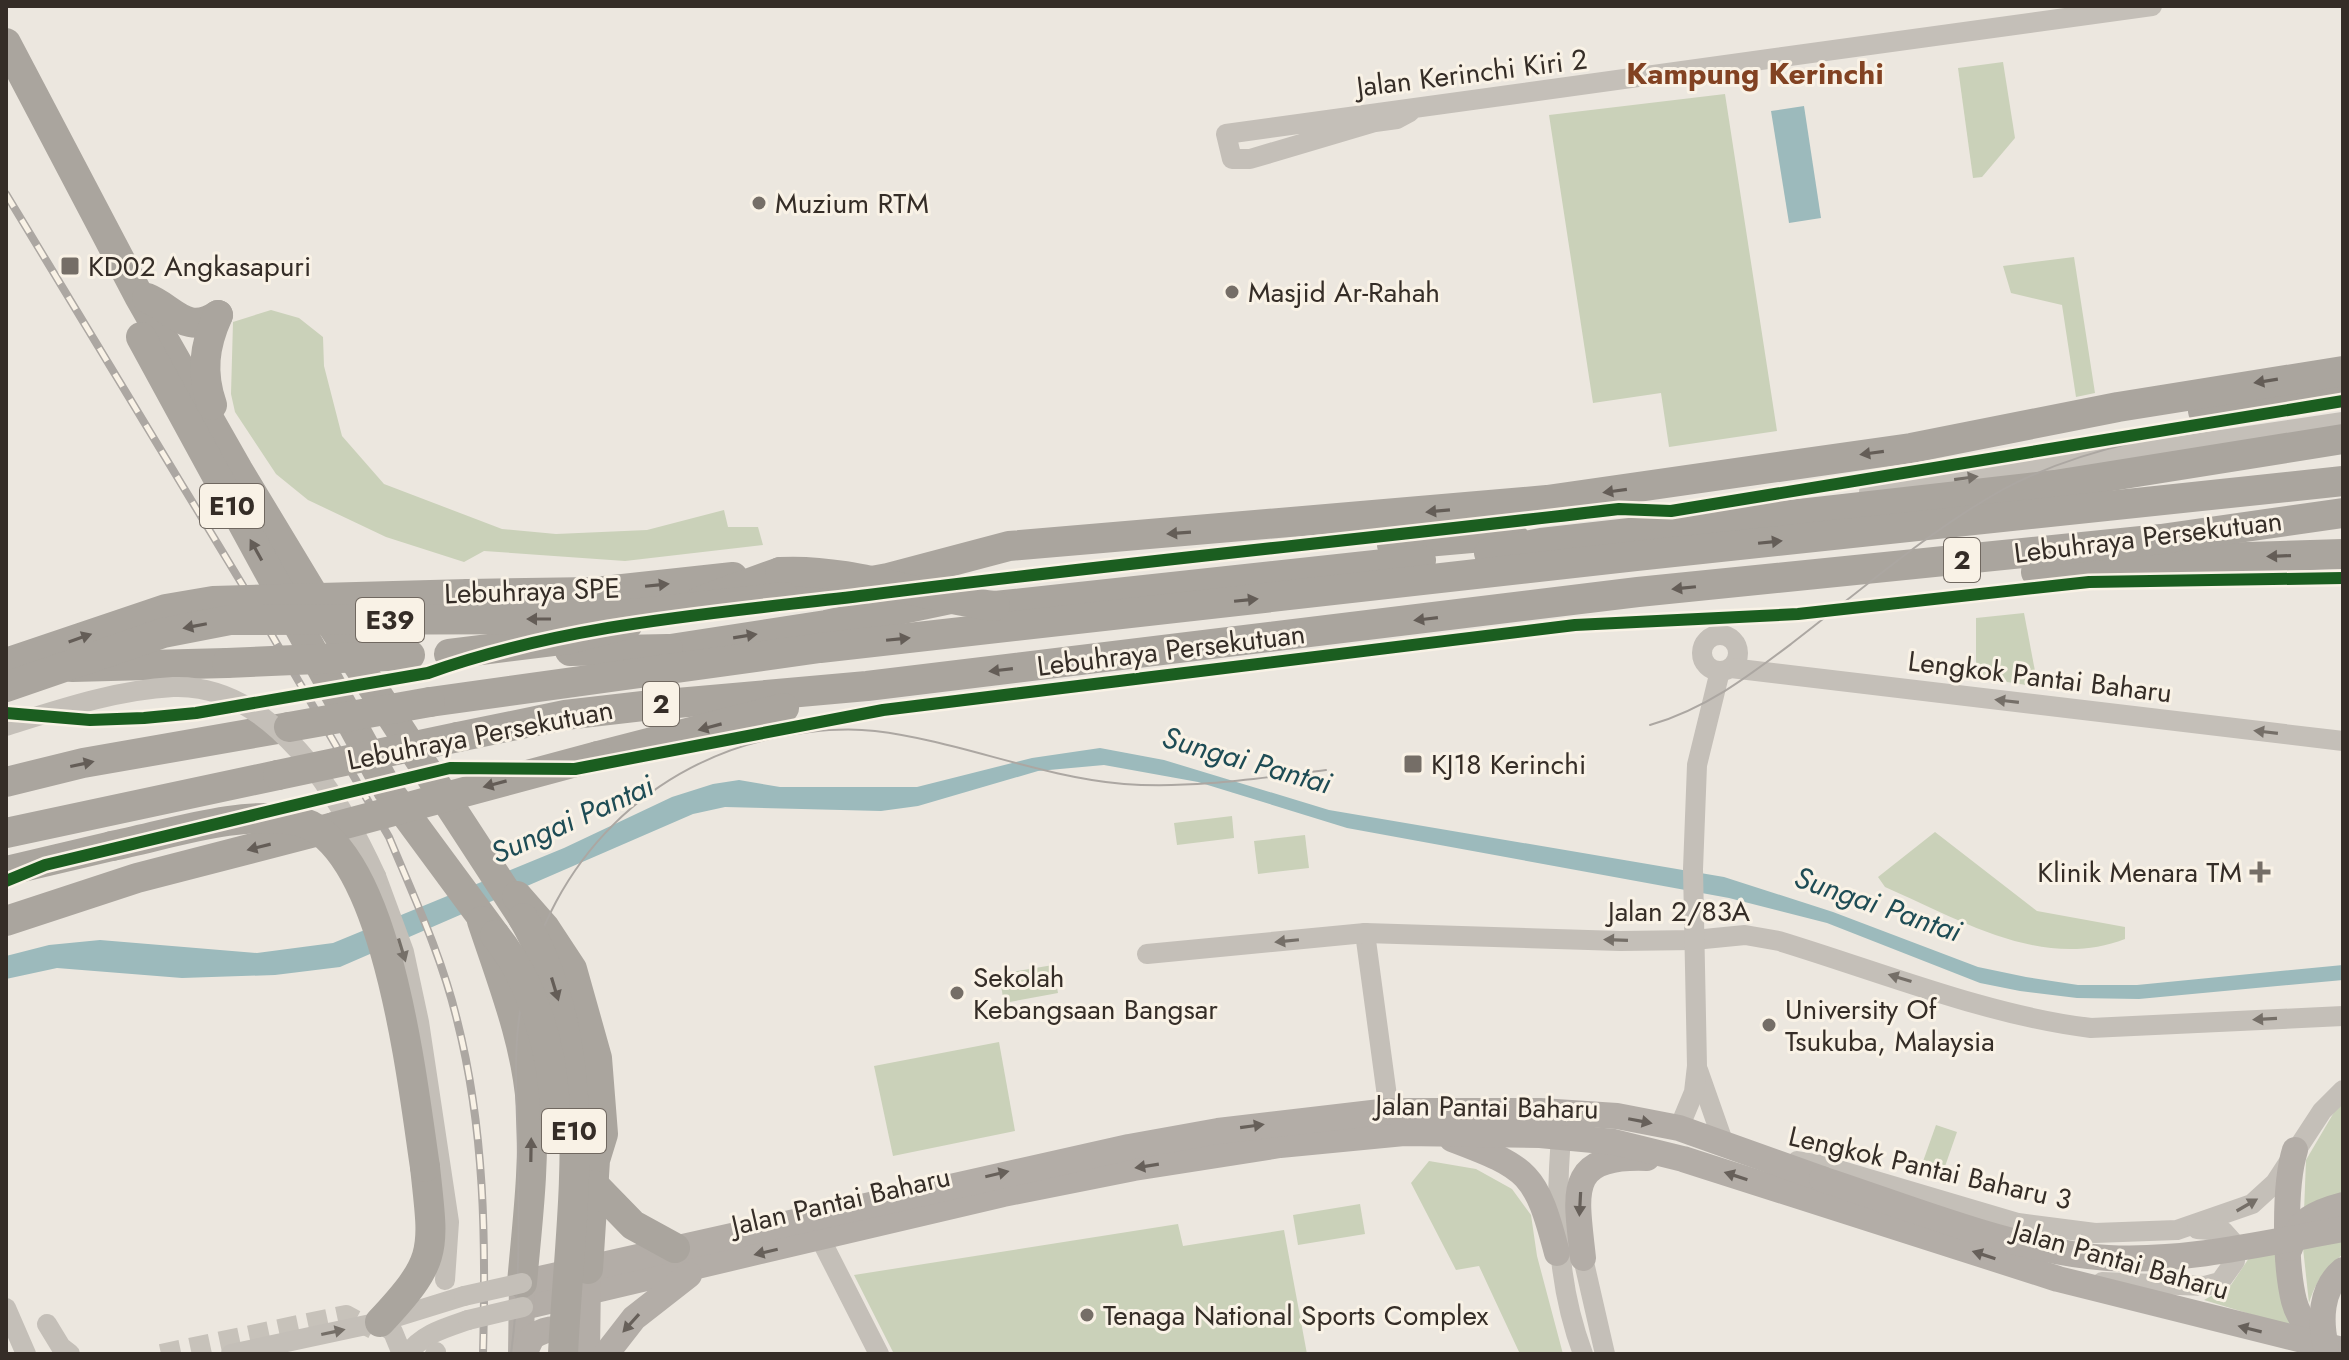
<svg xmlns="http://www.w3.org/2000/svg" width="2349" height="1360" font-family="Jost,sans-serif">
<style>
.green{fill:#cad1b9}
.water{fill:#9cbabc}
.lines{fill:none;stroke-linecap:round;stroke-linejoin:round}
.minor-tunnel{stroke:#c7c2ba;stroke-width:20;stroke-dasharray:20 10;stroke-linecap:butt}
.minor{stroke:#c4bfb8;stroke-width:20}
.major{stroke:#b3ada7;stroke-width:26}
.highway{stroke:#aaa59e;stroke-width:30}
.tram{stroke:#aca7a2;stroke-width:2}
.rail-casing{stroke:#aca7a2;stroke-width:8}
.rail{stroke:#f9f2e6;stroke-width:5;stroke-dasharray:15;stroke-linecap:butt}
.minor-bridge{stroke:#c4bfb8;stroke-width:20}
.major-bridge{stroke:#b3ada7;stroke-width:26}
.highway-bridge{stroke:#aaa59e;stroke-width:30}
.cycleway-casing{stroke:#f9f2e6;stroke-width:17}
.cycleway{stroke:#1b5e20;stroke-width:12}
.oneway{fill:#645d57}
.oneway2{fill:#756f68}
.oneway3{fill:#67605a}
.poi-dot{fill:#756e67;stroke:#f9f2e6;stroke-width:3}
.labels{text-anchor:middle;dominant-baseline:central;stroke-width:6;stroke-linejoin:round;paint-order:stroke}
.shield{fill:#f9f2e6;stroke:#706860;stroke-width:2}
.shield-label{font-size:26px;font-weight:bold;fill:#352d27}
.street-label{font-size:28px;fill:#352d27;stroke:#f9f2e6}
.poi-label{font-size:28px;fill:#352d27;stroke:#f9f2e6;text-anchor:start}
.neighbourhood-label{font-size:30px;font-weight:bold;fill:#824222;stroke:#f9f2e6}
.water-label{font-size:30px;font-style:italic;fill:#1e4c55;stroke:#f9f2e6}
</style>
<rect width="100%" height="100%" fill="#ece7df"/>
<!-- green -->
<g class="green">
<polygon points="2003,62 2015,138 1982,177 1973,178 1958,68"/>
<polygon points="1725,94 1777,431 1669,447 1661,393 1593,403 1549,115"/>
<polygon points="2074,257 2095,393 2076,397 2062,305 2011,293 2003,266"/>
<polygon points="271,310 299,318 323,337 324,366 342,436 384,484 502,529 556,534 647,530 724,510 728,527 758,527 763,545 625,561 484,551 464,562 386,537 308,500 276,474 235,412 231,394 233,322"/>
<polygon points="2024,613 2038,687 1976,677 1976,618"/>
<polygon points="1232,816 1234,838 1177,845 1174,823"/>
<path d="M1935 832 2037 911 2125 927V939C2042 971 1959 919 1885 887L1878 877Z"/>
<polygon points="1305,835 1309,868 1258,874 1254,841"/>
<polygon points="1053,965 1058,993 1004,1003 999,974"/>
<polygon points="999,1042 1015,1131 893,1156 874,1066"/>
<polygon points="2343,1097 2343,1194 2304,1212 2306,1160"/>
<polygon points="1936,1125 1957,1132 1942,1175 1921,1167"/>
<polygon points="1429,1161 1476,1169 1512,1189 1531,1215 1537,1256 1563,1354 1520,1354 1479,1266 1456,1270 1411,1183"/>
<polygon points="1360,1204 1365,1234 1298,1245 1293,1215"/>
<polygon points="1178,1224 1183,1246 1284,1230 1307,1354 894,1354 854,1275"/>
<path d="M2343 1238V1254C2325 1269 2316 1281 2309 1303L2303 1248Z"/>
<polygon points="2280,1249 2290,1326 2204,1300 2231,1285 2251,1255"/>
</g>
<!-- water -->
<g class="water">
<polygon points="1804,106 1821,218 1789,223 1771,111"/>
<polygon points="1100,748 1164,760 1329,810 1724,877 1833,912 1978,967 2026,977 2078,985 2137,985 2343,965 2343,980 2139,999 2077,998 2020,991 1980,983 1827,923 1729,898 1347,828 1198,782 1104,765 1038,771 918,806 881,811 725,807 693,814 340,967 275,975 182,978 57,968 6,979 6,956 49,945 100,940 257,953 333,943 564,848 672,797 713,784 739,780 780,787 917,787 1032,758"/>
</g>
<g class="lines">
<!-- minor-tunnel -->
<polyline class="minor-tunnel" points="161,1354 346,1315 373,1329"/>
<!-- minor -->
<g class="minor">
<polyline points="1410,112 1397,119 1375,122 1250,159 1232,159 1226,134 2152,6"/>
<polyline points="1869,492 2343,422"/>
<circle cx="1720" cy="653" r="18"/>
<polyline points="1731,668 2343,741"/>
<polyline points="376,876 404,952 419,1022 449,1222 445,1280"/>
<polyline points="1365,933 1389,1111"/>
<path d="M1147 954 1365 933 1620 941 1694 940 1745 935 1779 941C1878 971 1989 1016 2091 1028L2343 1016"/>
<polyline points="1698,1070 1724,1144"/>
<path d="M1562 1125C1555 1204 1555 1279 1583 1354"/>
<polyline points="1679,1128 1694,1092 1697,1066 1693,869 1697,765 1720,671"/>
<polyline points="1797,1161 1822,1165 2018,1223 2095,1233 2177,1230 2252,1204 2275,1183 2322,1111 2343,1090"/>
<polyline points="821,1240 879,1354"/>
<polyline points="1583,1258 1605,1354"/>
<polyline points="2102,1282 2205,1286 2220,1282 2235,1261 2232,1241 2223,1231 2197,1229"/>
<polyline points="6,1308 26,1354"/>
<polyline points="380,1322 393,1332 402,1354"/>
<polyline points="47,1324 61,1347 70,1354"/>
<polyline points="231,1354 380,1322 464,1296"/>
<path d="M408 1354C422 1334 445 1328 468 1320"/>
<polyline points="435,1354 436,1352"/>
</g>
<!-- major -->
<g class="major">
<path d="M1452 1139C1529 1168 1536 1173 1557 1253"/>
<path d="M2295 1150C2284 1185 2285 1265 2294 1301 2299 1320 2312 1334 2326 1347"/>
<path d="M2290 1248C2298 1220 2316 1212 2343 1205"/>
<path d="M1583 1258C1576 1192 1565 1155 1647 1158"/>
<polyline points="523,1307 1003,1194 1134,1168 1280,1145 1404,1133 1540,1135 1614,1142 1683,1159 2058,1279 2343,1350"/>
<path d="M2326 1347C2320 1321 2320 1289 2343 1270"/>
<polyline points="521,1354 522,1283 1129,1147 1218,1131 1389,1111 1540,1111 1617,1116 1679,1128 1822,1179"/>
<path d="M524 1354 532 1337C557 1321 572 1330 584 1354"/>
<polyline points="587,1354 588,1277"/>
<polyline points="606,1354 634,1318 689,1275"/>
</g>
<!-- highway -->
<g class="highway">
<polyline points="6,43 139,296 238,470 328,619 523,918"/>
<path d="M147 298C174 309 186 336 218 315"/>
<polyline points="141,337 388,790 495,935"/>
<path d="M212 405C201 373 204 346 218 315"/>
<polyline points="2203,411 2343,394"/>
<polyline points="1392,545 1494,536 1515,539"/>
<polyline points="1489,553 1541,543 2055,485 2343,439"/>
<polyline points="2036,572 2214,558 2343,554"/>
<polyline points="468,594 595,592 733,577"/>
<polyline points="784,597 888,578 1009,546 1547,500 1911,448 2118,407 2343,371"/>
<polyline points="700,601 780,572"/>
<polyline points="995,606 1421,560"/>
<polyline points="664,650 826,625 955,598"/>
<polyline points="570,651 668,649"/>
<polyline points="449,654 569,639 628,624"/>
<polyline points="72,667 227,663"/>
<polyline points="430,702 820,648 1636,556 2343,481"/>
<polyline points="458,737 565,715 643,706 867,686 1638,592 2161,539 2343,513"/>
<polyline points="598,756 784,708"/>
<polyline points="6,782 83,763 289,727"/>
<polyline points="6,833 278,775"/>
<polyline points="6,871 112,846"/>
<polyline points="517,896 545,928 572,969 597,1058 603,1134 595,1160 588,1269"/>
<polyline points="6,921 137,878 334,827"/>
<path d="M482 921C502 981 526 1041 531 1105 535 1164 527 1225 522 1283"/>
<polyline points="594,1185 633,1225 675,1248"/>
<path d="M380 1322C439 1259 434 1251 425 1167"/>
</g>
<!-- tram -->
<g class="tram">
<path d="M1650 725C1705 709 1746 678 1791 644 1859 592 1927 532 2002 490 2105 434 2229 427 2343 408"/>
<path d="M511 1354C520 1286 519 1220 518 1152 517 1100 512 1046 523 995 549 862 651 760 784 736 815 731 843 727 875 731 959 741 1040 777 1124 784 1191 789 1260 778 1326 770"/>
</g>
<!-- rail casing -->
<g class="rail-casing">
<path id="rail" d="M6 194 248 594 389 837C414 897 442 957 457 1020 485 1130 486 1242 483 1354"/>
</g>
<!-- rail -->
<use href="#rail" class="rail"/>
<!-- minor-bridge -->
<g class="minor-bridge">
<path d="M6 726C60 709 116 690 173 687 273 683 340 797 376 876"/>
<polyline points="464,1296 522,1283"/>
<polyline points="468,1320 523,1307"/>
</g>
<!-- major-bridge -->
<path class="major-bridge" d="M1822 1179C1908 1207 2020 1253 2108 1258 2188 1262 2265 1243 2343 1229"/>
<!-- highway-bridge -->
<g class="highway-bridge">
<path d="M780 572C853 568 922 598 995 606"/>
<polyline points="6,663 166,609 213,601 468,594"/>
<polyline points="227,663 410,655"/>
<polyline points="6,687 163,633 230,620 587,619 784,597"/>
<polyline points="289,727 430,702"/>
<polyline points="278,775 458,737"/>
<polyline points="334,827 598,756"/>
<path d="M112 846C167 835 243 809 298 821 388 842 413 1089 425 1167"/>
<path d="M523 918C600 1051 570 1208 563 1354"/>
<path d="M495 935C535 984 555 1057 555 1120"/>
</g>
<!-- cycleway casing -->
<g class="cycleway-casing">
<g id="cycleway">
<path d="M6 713 90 720 144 718 196 713 428 673C569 623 720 613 868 595 1118 563 1369 539 1619 509L1671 511 2343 401"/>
<polyline points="6,881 45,865 450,768 575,769 883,710 1575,625 1798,614 2089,582 2343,578"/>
</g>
</g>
<!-- cycleway -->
<use href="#cycleway" class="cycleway"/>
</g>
<!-- one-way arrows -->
<defs><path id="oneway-solid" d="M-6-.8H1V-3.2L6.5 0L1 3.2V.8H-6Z" transform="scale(2)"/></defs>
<g class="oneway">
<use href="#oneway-solid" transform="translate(2266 381) rotate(171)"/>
<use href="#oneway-solid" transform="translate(1872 453) rotate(172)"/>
<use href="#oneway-solid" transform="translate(1615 491) rotate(172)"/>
<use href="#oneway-solid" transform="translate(1438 511) rotate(175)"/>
<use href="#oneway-solid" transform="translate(1179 533) rotate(176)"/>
<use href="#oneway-solid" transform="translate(1770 542) rotate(-6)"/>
<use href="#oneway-solid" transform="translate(256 550) rotate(-119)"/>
<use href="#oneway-solid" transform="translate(2279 556) rotate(178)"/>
<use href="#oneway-solid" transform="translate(657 585) rotate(-6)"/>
<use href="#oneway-solid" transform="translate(1684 588) rotate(174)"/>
<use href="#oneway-solid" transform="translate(1246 600) rotate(-6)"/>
<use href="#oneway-solid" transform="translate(539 619) rotate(180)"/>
<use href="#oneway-solid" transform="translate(1426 619) rotate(173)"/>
<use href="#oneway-solid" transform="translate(195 626) rotate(169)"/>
<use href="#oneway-solid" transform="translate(745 636) rotate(-9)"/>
<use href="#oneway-solid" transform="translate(80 638) rotate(-19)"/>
<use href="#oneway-solid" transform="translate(898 639) rotate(-6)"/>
<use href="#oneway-solid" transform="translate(1001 670) rotate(173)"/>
<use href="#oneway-solid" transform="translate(710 727) rotate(165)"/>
<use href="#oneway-solid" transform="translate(82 764) rotate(-12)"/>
<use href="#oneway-solid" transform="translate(495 784) rotate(165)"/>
<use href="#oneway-solid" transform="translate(259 847) rotate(166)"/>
<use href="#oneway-solid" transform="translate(555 989) rotate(73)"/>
<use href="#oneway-solid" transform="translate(531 1150) rotate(-89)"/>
</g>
<g class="oneway2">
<use href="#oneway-solid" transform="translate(1966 478) rotate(-8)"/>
<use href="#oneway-solid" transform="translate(2007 701) rotate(-173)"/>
<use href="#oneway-solid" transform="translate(2266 732) rotate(-173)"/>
<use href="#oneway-solid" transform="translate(1616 940) rotate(-178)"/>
<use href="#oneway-solid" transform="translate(1287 941) rotate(174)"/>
<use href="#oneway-solid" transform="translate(402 950) rotate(73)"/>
<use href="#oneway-solid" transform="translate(1900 978) rotate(-163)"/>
<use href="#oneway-solid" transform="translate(2265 1019) rotate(177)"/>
<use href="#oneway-solid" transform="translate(2247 1205) rotate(-30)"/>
<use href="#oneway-solid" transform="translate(333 1332) rotate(-12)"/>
</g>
<g class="oneway3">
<use href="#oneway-solid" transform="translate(1640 1121) rotate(11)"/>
<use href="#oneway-solid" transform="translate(1252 1126) rotate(-8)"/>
<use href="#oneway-solid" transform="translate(1147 1166) rotate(171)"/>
<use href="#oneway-solid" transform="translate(997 1174) rotate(-13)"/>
<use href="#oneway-solid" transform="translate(1736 1176) rotate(-162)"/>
<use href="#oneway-solid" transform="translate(1580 1204) rotate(93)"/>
<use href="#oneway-solid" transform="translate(766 1252) rotate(167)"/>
<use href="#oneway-solid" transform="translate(1984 1255) rotate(-162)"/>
<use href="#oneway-solid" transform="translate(631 1323) rotate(132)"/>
<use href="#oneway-solid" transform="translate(2250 1329) rotate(-166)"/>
</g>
<!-- markers -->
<g class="poi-dot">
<circle cx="759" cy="203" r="8"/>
<rect x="60" y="256" width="20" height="20" rx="4"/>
<circle cx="1232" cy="292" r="8"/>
<rect x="1403" y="754" width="20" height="20" rx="4"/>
<path d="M2256 860h8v8h8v8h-8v8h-8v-8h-8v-8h8z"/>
<circle cx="957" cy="993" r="8"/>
<circle cx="1769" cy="1025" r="8"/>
<circle cx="1087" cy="1315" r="8"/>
</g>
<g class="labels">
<!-- shield labels -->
<g class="shield">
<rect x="200" y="484" width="64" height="44" rx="6"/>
<rect x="1944" y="538" width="36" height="44" rx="6"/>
<rect x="356" y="598" width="68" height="44" rx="6"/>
<rect x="643" y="682" width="36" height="44" rx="6"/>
<rect x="542" y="1109" width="64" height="44" rx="6"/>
</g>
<g class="shield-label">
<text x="232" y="506">E10</text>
<text x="1962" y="560">2</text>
<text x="390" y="620">E39</text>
<text x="661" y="704">2</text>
<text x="574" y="1131">E10</text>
</g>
<!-- street labels -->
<g class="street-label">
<text transform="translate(1472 73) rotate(-7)">Jalan Kerinchi Kiri 2</text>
<text transform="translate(2148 537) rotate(-7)">Lebuhraya Persekutuan</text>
<text transform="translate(532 591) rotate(-2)">Lebuhraya SPE</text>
<text transform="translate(1171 650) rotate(-7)">Lebuhraya Persekutuan</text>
<text transform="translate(2040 677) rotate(7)">Lengkok Pantai Baharu</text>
<text transform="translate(480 735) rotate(-11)">Lebuhraya Persekutuan</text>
<text x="1679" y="911">Jalan 2/83A</text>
<text transform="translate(1487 1107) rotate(1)">Jalan Pantai Baharu</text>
<text transform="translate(1930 1168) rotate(13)">Lengkok Pantai Baharu 3</text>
<text transform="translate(841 1201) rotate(-13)">Jalan Pantai Baharu</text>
<text transform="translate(2121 1260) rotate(16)">Jalan Pantai Baharu</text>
</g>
<!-- poi labels -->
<g class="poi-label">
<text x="775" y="203">Muzium RTM</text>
<text x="88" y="266">KD02 Angkasapuri</text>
<text x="1248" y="292">Masjid Ar-Rahah</text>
<text x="1431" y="764">KJ18 Kerinchi</text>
<text x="2242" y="872" text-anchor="end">Klinik Menara TM</text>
<text x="973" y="977">Sekolah<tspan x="973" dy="32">Kebangsaan Bangsar</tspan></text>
<text x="1785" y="1009">University Of<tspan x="1785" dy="32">Tsukuba, Malaysia</tspan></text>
<text x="1103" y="1315">Tenaga National Sports Complex</text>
</g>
<!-- neighbourhood labels -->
<g class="neighbourhood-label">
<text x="1755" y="73">Kampung Kerinchi</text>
</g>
<!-- water labels -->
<g class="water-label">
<text transform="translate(1247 760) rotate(16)">Sungai Pantai</text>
<text transform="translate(572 819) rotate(-24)">Sungai Pantai</text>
<text transform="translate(1878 904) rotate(19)">Sungai Pantai</text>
</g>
</g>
<!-- border -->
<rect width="2349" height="1360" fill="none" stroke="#352d27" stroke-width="16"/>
</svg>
